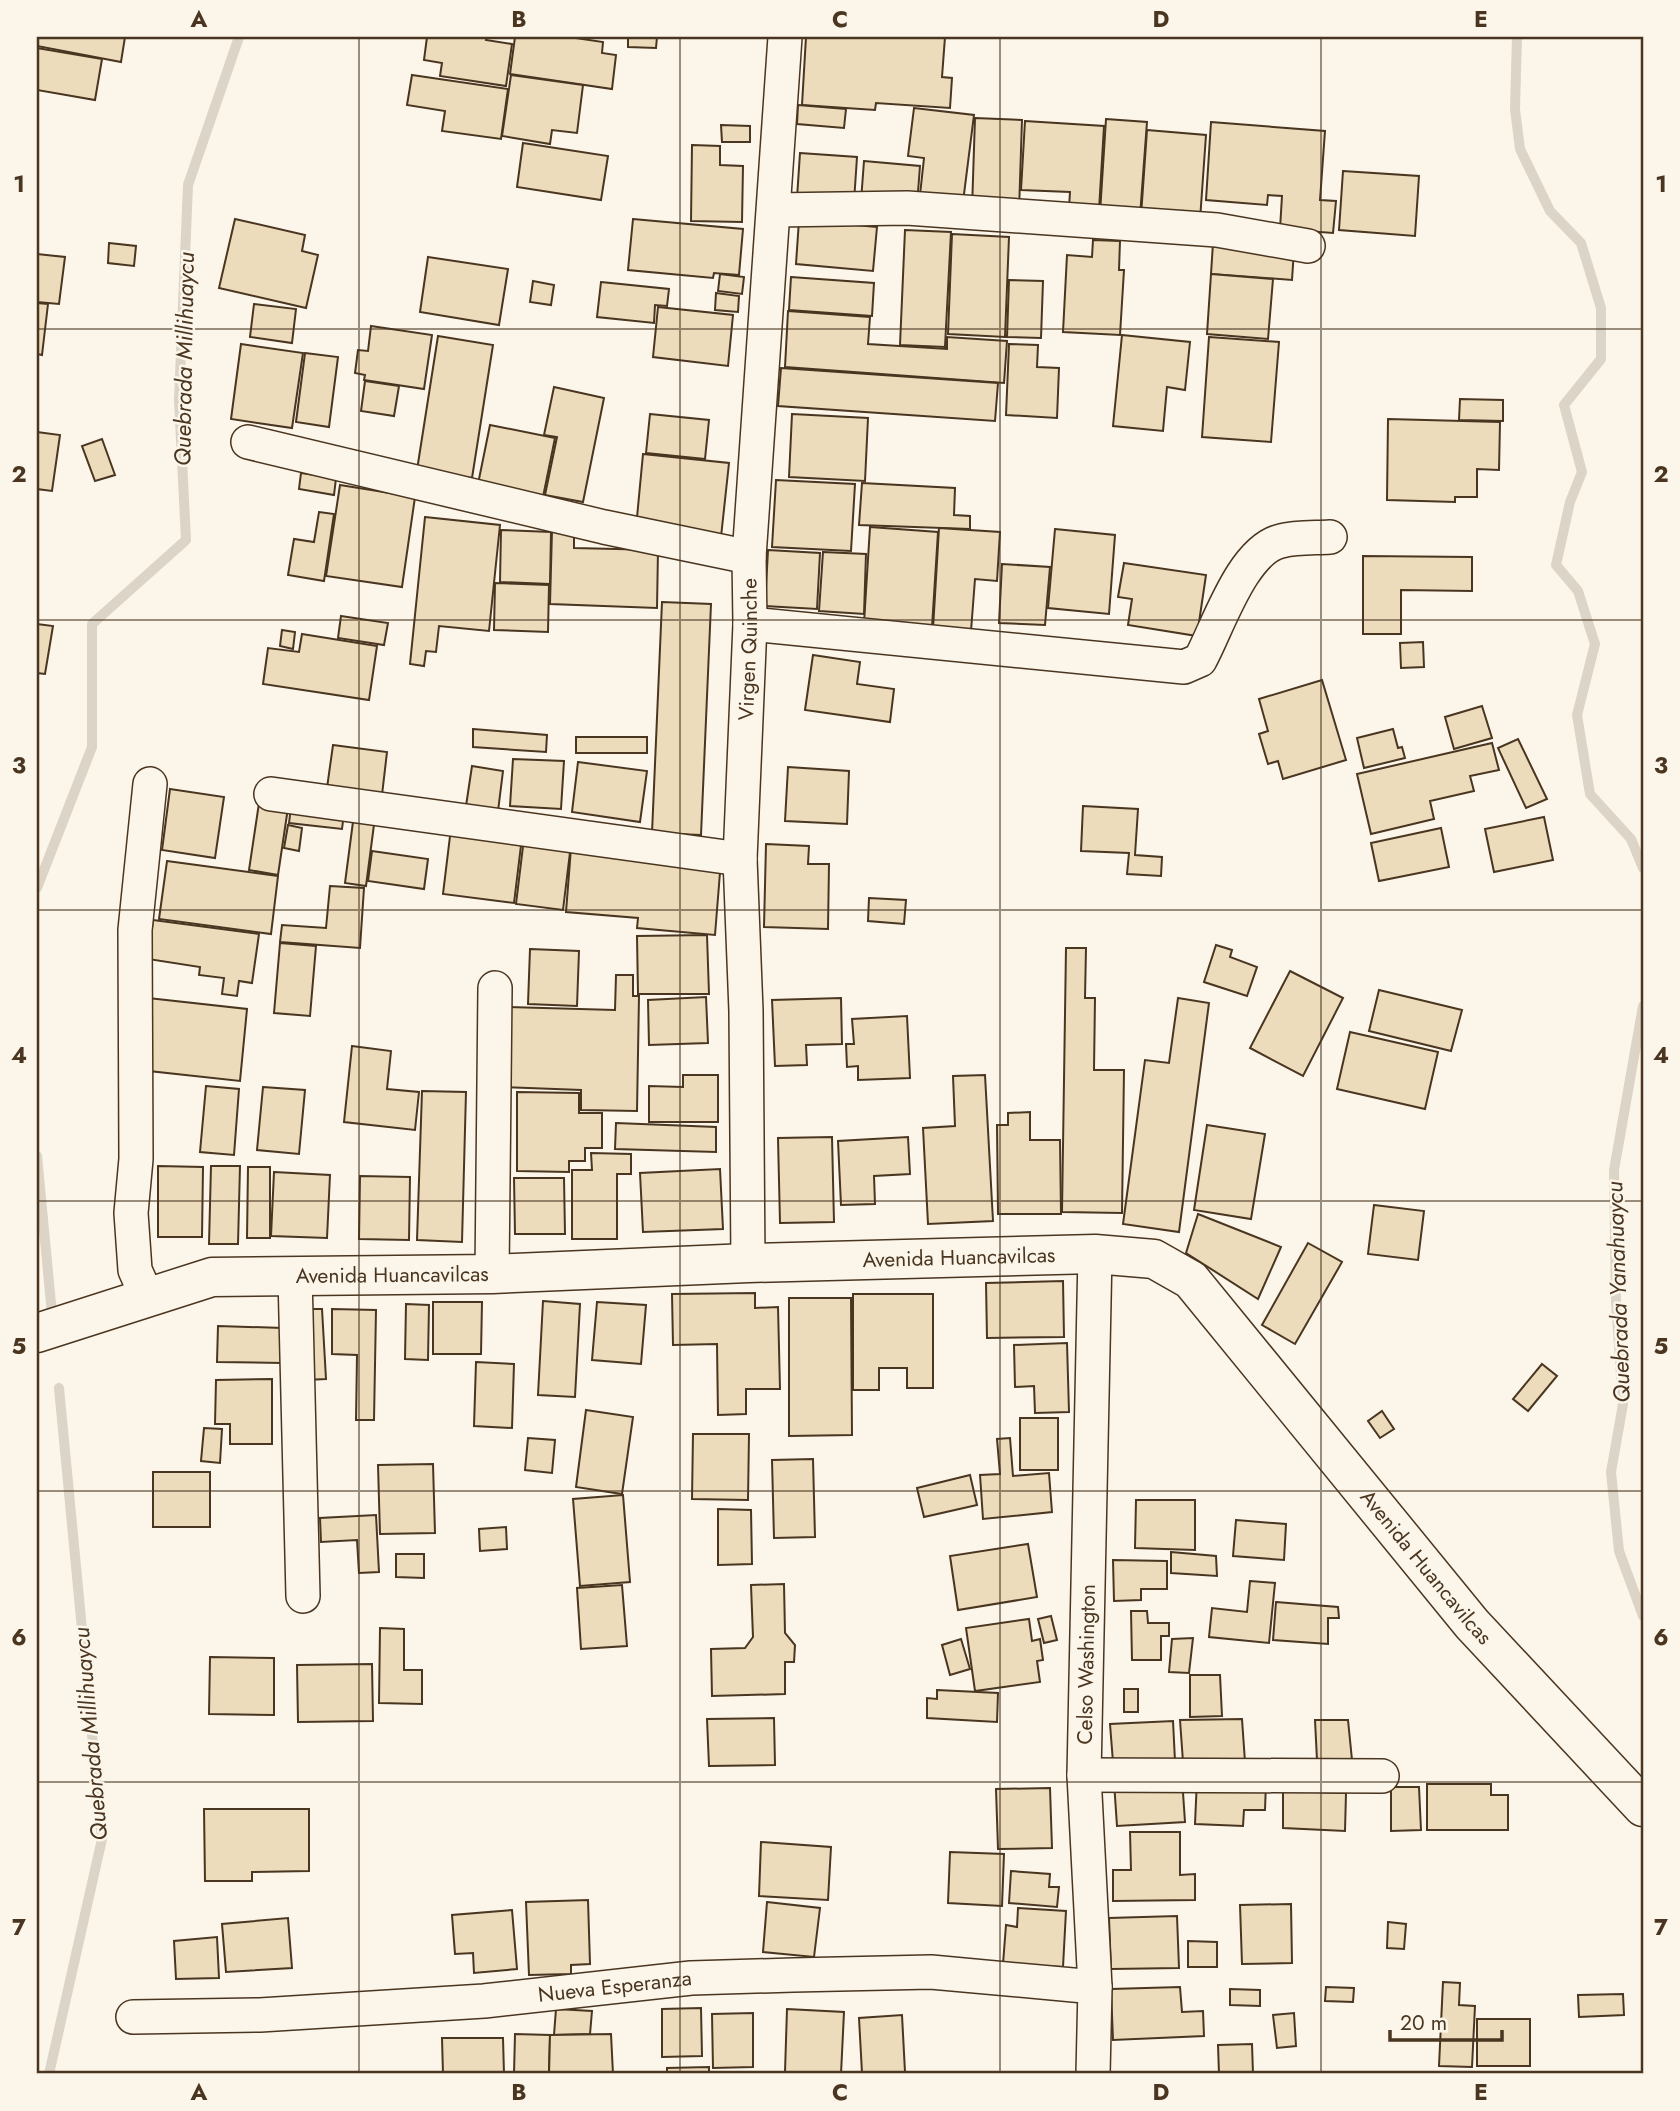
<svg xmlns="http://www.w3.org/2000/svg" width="1680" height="2111" font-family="Jost,sans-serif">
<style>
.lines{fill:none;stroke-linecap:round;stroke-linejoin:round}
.stream{stroke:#dcd4c6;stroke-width:10}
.building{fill:#ecdcbc;stroke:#4a3520;stroke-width:2}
.minor-casing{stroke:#4a3520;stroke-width:36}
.tertiary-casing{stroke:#4a3520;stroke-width:41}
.minor{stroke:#fbf6e9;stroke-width:33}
.tertiary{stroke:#fbf6e9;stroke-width:38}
.grid{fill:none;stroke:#4a3520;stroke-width:2;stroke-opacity:0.55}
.labels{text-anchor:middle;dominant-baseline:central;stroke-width:5;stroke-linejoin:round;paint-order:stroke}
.street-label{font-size:21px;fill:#4a3520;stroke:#fbf6e9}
.water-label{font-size:23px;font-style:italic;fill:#4a3520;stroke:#fbf6e9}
.neatline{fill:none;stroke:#4a3520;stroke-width:2.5}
.grid-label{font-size:23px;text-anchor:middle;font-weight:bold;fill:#4a3520}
</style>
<rect width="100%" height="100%" fill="#fbf6e9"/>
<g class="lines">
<!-- stream -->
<g class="stream">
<polyline points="1517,37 1515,109 1520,149 1550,211 1581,243 1601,308 1601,359 1564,405 1582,472 1570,502 1556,565 1578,591 1595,644 1577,715 1590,794 1631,839 1643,868"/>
<polyline points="37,888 92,747 92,624 186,540 179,400 188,185 239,37"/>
<polyline points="1643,1006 1614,1170 1616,1302 1623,1404 1611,1472 1619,1551 1643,1616"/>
<polyline points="37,1156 52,1314"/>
<polyline points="49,2074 102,1839 59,1388"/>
</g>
</g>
<!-- building -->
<g class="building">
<polygon points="37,37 125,37 121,62 37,46"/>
<polygon points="427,37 487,37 486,40 512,44 506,86 440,76 442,63 424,60"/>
<polygon points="515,37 569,37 603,42 602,53 616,55 612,89 510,74"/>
<polygon points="628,37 657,37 656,48 628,47"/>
<polygon points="806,37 945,37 942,77 952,78 950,108 876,103 875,110 802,105"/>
<polygon points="37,48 102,59 95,100 37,90"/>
<polygon points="412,75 508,89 501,139 442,131 445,111 407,105"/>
<polygon points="511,75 583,85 577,133 552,130 550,144 502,136"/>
<polygon points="798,105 846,109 844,128 797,124"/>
<polygon points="914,108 974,115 962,210 919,204 924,158 908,156"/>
<polygon points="975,118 1022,120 1019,211 972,209"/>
<polygon points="1106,119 1147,122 1140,216 1100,213"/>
<polygon points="1025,121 1104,126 1099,210 1069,208 1070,192 1021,190"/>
<polygon points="1211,122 1325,131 1320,200 1336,201 1333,233 1280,229 1282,196 1268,195 1267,205 1206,200"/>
<polygon points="721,125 750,126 750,142 722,142"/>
<polygon points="1147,130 1206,135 1200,220 1141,216"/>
<polygon points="523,143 608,156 601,200 517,187"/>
<polygon points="692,145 720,146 720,165 743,166 742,222 691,221"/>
<polygon points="800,153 857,157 854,202 797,198"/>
<polygon points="864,161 920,166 917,205 861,201"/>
<polygon points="1343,171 1419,176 1415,236 1339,230"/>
<polygon points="235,219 305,235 302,251 318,255 306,308 219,288"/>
<polygon points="633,219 743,229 739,275 714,273 713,278 628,270"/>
<polygon points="799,220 877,227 873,271 796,264"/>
<polygon points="905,230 951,232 945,347 900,345"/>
<polygon points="952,234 1009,237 1005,337 948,334"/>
<polygon points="1093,240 1120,241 1119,270 1124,270 1120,335 1063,332 1067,255 1092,257"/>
<polygon points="109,243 136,246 134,266 108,263"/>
<polygon points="1213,243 1294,250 1292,280 1211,274"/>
<polygon points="37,254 65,257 59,304 37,302"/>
<polygon points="428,257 508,269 499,325 420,312"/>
<polygon points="720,274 744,277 742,294 718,291"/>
<polygon points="1211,274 1273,279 1268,339 1207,334"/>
<polygon points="791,277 874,283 872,316 789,310"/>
<polygon points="1009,280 1043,281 1041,338 1007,337"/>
<polygon points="533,281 554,285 551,305 530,302"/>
<polygon points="601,282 669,289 667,306 655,305 654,323 597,317"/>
<polygon points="716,293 739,296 738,312 715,310"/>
<polygon points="37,303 48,304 42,355 37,354"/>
<polygon points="254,304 296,309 292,343 250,337"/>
<polygon points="658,307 733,315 728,366 653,357"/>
<polygon points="788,311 870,317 868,344 947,349 947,337 1007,341 1004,383 785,367"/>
<polygon points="371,326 432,335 424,389 364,380 365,375 355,373 358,350 368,351"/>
<polygon points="1122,335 1190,342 1185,390 1167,387 1163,431 1113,426"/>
<polygon points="438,336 493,345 472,478 417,470"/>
<polygon points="1209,337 1279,342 1271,442 1202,437"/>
<polygon points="241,344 303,353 292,428 231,419"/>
<polygon points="1009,344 1038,345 1037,367 1059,368 1057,418 1006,415"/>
<polygon points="305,353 338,357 329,427 296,422"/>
<polygon points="781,368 998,383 995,421 778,406"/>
<polygon points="365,381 399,386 394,416 361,411"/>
<polygon points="554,387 604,398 583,502 545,495 557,437 544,435"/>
<polygon points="1460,399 1503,400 1503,421 1459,420"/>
<polygon points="650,414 709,420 705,459 646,453"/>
<polygon points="792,414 868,418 865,481 789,477"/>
<polygon points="1388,419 1500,422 1499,470 1477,469 1477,497 1455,497 1455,502 1387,500"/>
<polygon points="490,425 555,438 543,497 478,484"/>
<polygon points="37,432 60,435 52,491 37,489"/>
<polygon points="102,439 115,475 95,481 82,446"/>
<polygon points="643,454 729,463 721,537 636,528"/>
<polygon points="301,473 336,478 334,495 299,489"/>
<polygon points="776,480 855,484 851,551 772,547"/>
<polygon points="862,483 955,488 954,515 970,516 970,529 859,525"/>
<polygon points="340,485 415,497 402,587 326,576"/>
<polygon points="319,512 334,514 324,581 288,575 294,539 314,542"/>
<polygon points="425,517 500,525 489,631 439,626 436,652 426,651 424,666 410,664"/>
<polygon points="870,527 938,532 932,627 864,623"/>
<polygon points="939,528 1000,532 997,581 975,579 971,631 933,629"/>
<polygon points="1055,529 1115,535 1109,614 1048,608"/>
<polygon points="501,530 551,532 550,584 500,582"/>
<polygon points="552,530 574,531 574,548 658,550 657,608 550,604"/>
<polygon points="768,550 820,553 817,609 765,606"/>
<polygon points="823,552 866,554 864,614 819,611"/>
<polygon points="1363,556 1472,557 1472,591 1401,590 1401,634 1363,634"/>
<polygon points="1124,563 1206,575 1197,636 1128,625 1132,599 1118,597"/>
<polygon points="1002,564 1050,567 1045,625 999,623"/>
<polygon points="495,583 549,585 548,632 494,630"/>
<polygon points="662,602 711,604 701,835 652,833"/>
<polygon points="341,616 388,623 384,645 338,638"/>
<polygon points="37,624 53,626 45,674 37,673"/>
<polygon points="282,630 295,632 293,649 280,646"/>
<polygon points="302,634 377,646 369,700 263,684 268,648 299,652"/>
<polygon points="1423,642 1424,667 1401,668 1400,643"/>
<polygon points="813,655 860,662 857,684 894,689 890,722 805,710"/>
<polygon points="1322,680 1346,760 1283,779 1278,761 1268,764 1259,734 1268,731 1259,699"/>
<polygon points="1482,706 1492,738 1454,749 1445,717"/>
<polygon points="473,729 547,735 546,752 473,747"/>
<polygon points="1393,729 1398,748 1402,747 1405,758 1364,768 1357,738"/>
<rect x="576" y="737" width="71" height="16"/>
<polygon points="1518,739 1547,799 1526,808 1498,748"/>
<polygon points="1492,743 1499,770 1470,776 1474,791 1430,801 1434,819 1371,834 1357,774"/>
<polygon points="333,745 387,752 382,795 327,788"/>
<polygon points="513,759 564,761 561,809 510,806"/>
<polygon points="578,762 647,771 640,822 572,812"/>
<polygon points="472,766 503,771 498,811 466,806"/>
<polygon points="788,767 849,771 847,824 785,821"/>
<polygon points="170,789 224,797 215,858 162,850"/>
<polygon points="289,801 278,875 249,870 259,803"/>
<polygon points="1083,806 1138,809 1135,855 1162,857 1161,876 1127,874 1129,853 1081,851"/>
<polygon points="291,807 344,813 342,829 289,823"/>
<polygon points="354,814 375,817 366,886 345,883"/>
<polygon points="1544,817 1553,860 1494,872 1485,829"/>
<polygon points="288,825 302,828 299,851 284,848"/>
<polygon points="451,828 522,837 514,903 443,894"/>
<polygon points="1441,828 1449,867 1379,881 1371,843"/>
<polygon points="524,838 571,844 563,910 516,904"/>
<polygon points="766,844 809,846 808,864 829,864 828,929 764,927"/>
<polygon points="571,848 721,860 715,935 637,928 638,918 566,912"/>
<polygon points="372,851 428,859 424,889 368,881"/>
<polygon points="167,861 278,876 271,934 159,919"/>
<polygon points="330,886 364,888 360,948 280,942 282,925 326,928"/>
<polygon points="869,898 906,900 904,924 868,921"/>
<polygon points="153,920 259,934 252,983 239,981 237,996 222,994 224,978 199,975 200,967 148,959"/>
<polygon points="707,935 709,994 638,994 637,936"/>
<polygon points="280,943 316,946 310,1016 274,1013"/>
<polygon points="1216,945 1232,950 1230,957 1257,967 1247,996 1204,982"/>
<polygon points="1066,948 1086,948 1085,998 1095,998 1094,1070 1124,1070 1122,1213 1062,1212"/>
<polygon points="530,949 579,951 577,1006 528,1004"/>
<polygon points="1290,971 1343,998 1303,1076 1250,1048"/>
<polygon points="616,975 633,975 633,996 639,996 637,1111 581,1110 581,1090 504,1087 506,1007 615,1010"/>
<polygon points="1379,990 1462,1010 1451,1051 1369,1031"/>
<polygon points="706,997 708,1043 649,1045 648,1000"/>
<polygon points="148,998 247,1009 240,1081 140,1070"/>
<polygon points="841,998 842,1044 806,1045 807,1065 775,1066 772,1000"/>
<polygon points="1178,998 1209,1003 1179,1232 1123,1224 1145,1060 1169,1063"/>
<polygon points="907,1016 910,1078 858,1080 858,1066 847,1067 846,1044 854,1044 852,1019"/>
<polygon points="1350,1032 1438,1052 1425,1109 1337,1089"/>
<polygon points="352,1046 391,1051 387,1089 419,1092 415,1130 344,1122"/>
<polygon points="683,1075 718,1075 718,1122 649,1122 649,1086 683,1087"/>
<polygon points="985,1075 993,1221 928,1224 923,1128 955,1126 953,1076"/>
<polygon points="206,1086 239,1089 234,1155 200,1152"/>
<polygon points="263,1087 305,1090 299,1154 257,1150"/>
<polygon points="422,1091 466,1092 462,1242 417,1240"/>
<polygon points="517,1092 579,1093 579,1113 602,1113 602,1148 585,1148 585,1161 569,1161 569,1172 517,1171"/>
<polygon points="1030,1112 1030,1140 1060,1140 1061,1214 998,1214 997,1125 1008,1125 1008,1113"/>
<polygon points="616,1123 716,1127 716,1152 615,1149"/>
<polygon points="1207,1125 1265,1134 1251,1219 1194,1210"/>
<polygon points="832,1137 834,1222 780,1223 778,1138"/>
<polygon points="908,1137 910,1174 874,1176 875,1204 841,1205 838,1141"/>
<polygon points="591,1153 631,1154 631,1174 617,1174 617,1239 572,1239 572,1170 592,1170"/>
<polygon points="158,1166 203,1167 202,1237 158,1237"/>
<polygon points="211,1166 240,1166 238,1244 209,1244"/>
<polygon points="248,1167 270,1167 270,1238 247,1238"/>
<polygon points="720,1169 723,1229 643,1232 640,1173"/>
<polygon points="274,1172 330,1175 327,1238 271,1236"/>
<polygon points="360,1176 410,1177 409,1240 359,1239"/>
<polygon points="514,1178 564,1178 565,1234 515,1234"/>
<polygon points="1374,1205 1424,1211 1418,1260 1368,1254"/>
<polygon points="1198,1214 1281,1247 1258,1299 1186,1253"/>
<polygon points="1308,1243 1342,1262 1295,1344 1262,1325"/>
<polygon points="1063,1281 1064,1337 987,1338 986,1283"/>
<polygon points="755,1293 755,1308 778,1307 780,1389 746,1389 746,1414 718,1415 717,1344 673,1345 672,1294"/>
<polygon points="853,1294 933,1294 933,1388 907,1388 907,1368 879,1368 879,1390 853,1390"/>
<polygon points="789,1298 851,1298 852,1435 789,1436"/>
<polygon points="543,1301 580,1304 575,1397 538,1395"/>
<polygon points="433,1302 482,1302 481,1354 433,1354"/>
<polygon points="597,1302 646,1305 641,1364 592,1360"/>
<polygon points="406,1304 429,1305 428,1360 405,1359"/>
<polygon points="303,1309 322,1309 326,1379 306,1380"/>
<polygon points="332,1309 376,1310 374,1420 356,1420 357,1355 332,1354"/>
<polygon points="218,1326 283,1328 282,1363 217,1362"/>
<polygon points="1067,1343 1069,1412 1035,1413 1034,1386 1015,1387 1014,1345"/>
<polygon points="476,1362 514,1364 512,1428 474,1426"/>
<polygon points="1542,1364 1557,1376 1528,1411 1513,1399"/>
<polygon points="272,1379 272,1444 230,1444 230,1424 215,1424 216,1380"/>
<polygon points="586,1410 633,1417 622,1494 576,1487"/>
<polygon points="1382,1411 1394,1429 1380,1438 1368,1421"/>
<rect x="1020" y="1418" width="38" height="52"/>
<polygon points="204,1428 222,1429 220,1463 201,1461"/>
<polygon points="693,1434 749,1434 748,1500 692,1499"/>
<polygon points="528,1438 555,1440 552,1473 525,1470"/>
<polygon points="1010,1438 1013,1476 1049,1473 1052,1512 983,1519 980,1475 1000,1474 997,1439"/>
<polygon points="813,1459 815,1537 774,1538 772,1460"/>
<polygon points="433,1464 435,1533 380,1534 378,1465"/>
<rect x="153" y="1472" width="57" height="55"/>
<polygon points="970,1475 977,1505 924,1517 917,1488"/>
<polygon points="623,1495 630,1582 580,1586 573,1499"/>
<polygon points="1136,1500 1195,1500 1195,1550 1135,1548"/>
<polygon points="718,1509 751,1510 752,1564 718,1565"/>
<polygon points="376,1515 379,1572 359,1573 357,1540 321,1542 320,1518"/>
<polygon points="1236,1520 1286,1524 1284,1560 1233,1556"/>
<polygon points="506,1527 507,1549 480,1551 479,1529"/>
<polygon points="1028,1544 1037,1597 958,1610 950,1556"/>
<polygon points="1171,1552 1216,1556 1217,1576 1171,1573"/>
<polygon points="396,1554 424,1554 424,1578 396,1577"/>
<polygon points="1113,1560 1167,1561 1167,1589 1141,1589 1141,1600 1114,1601"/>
<polygon points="1250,1581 1275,1583 1269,1643 1209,1637 1212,1608 1247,1612"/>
<polygon points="784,1584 785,1633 795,1645 794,1662 785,1662 785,1694 712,1696 711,1649 745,1648 753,1637 751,1585"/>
<polygon points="622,1585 627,1646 581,1649 577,1588"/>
<polygon points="1276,1602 1338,1607 1339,1618 1328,1618 1328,1644 1273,1640"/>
<polygon points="1131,1611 1147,1611 1148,1623 1169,1623 1169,1636 1161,1636 1161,1660 1132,1660"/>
<polygon points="1051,1616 1057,1640 1044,1643 1038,1619"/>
<polygon points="1029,1619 1032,1641 1040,1639 1043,1660 1037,1661 1040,1682 975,1691 966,1628"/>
<polygon points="380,1628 404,1629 404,1670 422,1670 422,1704 379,1703"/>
<polygon points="1193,1638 1189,1673 1169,1672 1172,1639"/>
<polygon points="961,1639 970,1669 950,1675 942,1645"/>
<polygon points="210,1657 274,1658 274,1715 209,1714"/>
<polygon points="372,1664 373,1721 298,1722 297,1665"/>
<polygon points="1190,1675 1220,1675 1222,1716 1190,1717"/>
<rect x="1124" y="1689" width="14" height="23"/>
<polygon points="937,1690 998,1693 997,1722 927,1718 927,1698 937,1699"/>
<polygon points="774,1718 775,1765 709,1766 707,1719"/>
<polygon points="1242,1719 1245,1762 1183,1762 1180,1720"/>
<polygon points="1315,1720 1348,1720 1352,1760 1317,1760"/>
<polygon points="1173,1721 1175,1761 1113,1762 1110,1724"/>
<polygon points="1182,1778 1185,1822 1117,1826 1114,1782"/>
<polygon points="1197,1779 1266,1782 1265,1810 1244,1810 1243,1826 1195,1824"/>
<polygon points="1427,1784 1491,1784 1491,1795 1508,1795 1508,1830 1427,1830"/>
<polygon points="1391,1787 1419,1787 1421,1830 1391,1831"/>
<polygon points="1050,1788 1052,1848 998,1849 996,1789"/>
<polygon points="1283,1791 1346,1793 1345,1831 1283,1828"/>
<polygon points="204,1809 309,1809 309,1871 252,1872 252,1881 205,1881"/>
<polygon points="1130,1832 1180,1832 1180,1875 1195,1874 1195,1900 1113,1901 1113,1870 1131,1870"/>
<polygon points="761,1842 831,1847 828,1900 759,1896"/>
<polygon points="950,1852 1004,1854 1002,1906 948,1903"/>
<polygon points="1011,1871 1050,1874 1049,1887 1059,1887 1057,1907 1009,1903"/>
<polygon points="588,1900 590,1964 571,1965 571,1974 529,1975 526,1902"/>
<polygon points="767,1902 820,1908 814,1957 763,1952"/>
<polygon points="1291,1904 1292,1963 1242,1964 1240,1905"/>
<polygon points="1018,1908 1066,1911 1063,1967 1003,1964 1006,1925 1017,1927"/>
<polygon points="512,1910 517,1969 474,1973 473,1953 455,1954 452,1915"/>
<polygon points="1177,1916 1179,1968 1111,1969 1109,1918"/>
<polygon points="288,1918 292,1968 226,1972 222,1924"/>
<polygon points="1388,1922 1406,1924 1404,1949 1387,1948"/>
<polygon points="217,1937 219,1978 176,1979 174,1941"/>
<polygon points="1188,1941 1217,1942 1217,1967 1188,1967"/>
<polygon points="1443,1982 1460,1983 1459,2005 1475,2006 1472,2067 1439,2066"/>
<polygon points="1180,1987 1182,2012 1203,2011 1204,2036 1113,2040 1111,1989"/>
<polygon points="1326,1987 1354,1988 1353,2002 1325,2001"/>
<polygon points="1230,1989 1260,1990 1260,2006 1230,2005"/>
<polygon points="1623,1994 1624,2015 1579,2017 1578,1995"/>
<polygon points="701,2008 702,2056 662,2057 662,2009"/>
<polygon points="556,2009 592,2011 590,2034 554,2035"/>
<polygon points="787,2009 844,2012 841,2074 785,2072"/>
<polygon points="753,2013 753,2067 713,2068 712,2014"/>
<polygon points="1294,2013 1296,2046 1277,2048 1273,2015"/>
<polygon points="902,2015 905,2072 890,2072 891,2074 862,2073 859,2018"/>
<rect x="1477" y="2019" width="53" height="47"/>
<polygon points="515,2034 550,2035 549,2074 514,2074"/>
<polygon points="611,2034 613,2074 549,2074 550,2035"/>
<polygon points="442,2038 503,2038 504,2074 443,2074"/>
<polygon points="1252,2044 1253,2074 1219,2074 1218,2045"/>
<polygon points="709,2067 709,2074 667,2074 667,2068"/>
</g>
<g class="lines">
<!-- minor casing -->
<g class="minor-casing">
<g id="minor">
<polyline points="774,210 907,208 1217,230 1308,246"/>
<polyline points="248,442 604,527 749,557"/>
<path d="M750 624 1184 667 1200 660C1218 627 1242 550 1281 541 1296 537 1314 538 1330 537"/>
<polyline points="271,794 740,859"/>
<path id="s1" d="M748 1263 746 1011 740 859 750 624 749 557 785 37"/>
<polyline points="492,1274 495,988"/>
<polyline points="295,1276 303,1596"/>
<polyline points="147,1297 135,1270 131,1213 136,1159 135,930 150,784"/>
<polyline points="1084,1775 1382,1776"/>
<path id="s2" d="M133 2017 260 2015 484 2001 691 1978 793 1975 931 1972 1095 1987"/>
<path id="s3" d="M1093 2074 1095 1987 1084 1775 1095 1254"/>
</g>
</g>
<!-- tertiary casing -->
<g class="tertiary-casing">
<g id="tertiary">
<path id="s4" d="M37 1333 212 1277 492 1274 748 1263 1095 1254 1154 1259 1191 1280 1472 1624 1643 1807"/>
</g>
</g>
<!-- minor -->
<use href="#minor" class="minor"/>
<!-- tertiary -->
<use href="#tertiary" class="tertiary"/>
</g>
<!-- grid -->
<path class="grid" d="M359 37V2074M680 37V2074M1000 37V2074M1321 37V2074M37 329H1643M37 620H1643M37 910H1643M37 1201H1643M37 1491H1643M37 1782H1643"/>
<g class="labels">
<!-- street labels -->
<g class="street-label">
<text stroke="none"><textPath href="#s1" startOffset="614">Virgen Quinche</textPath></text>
<text stroke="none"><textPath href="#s4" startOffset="931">Avenida Huancavilcas</textPath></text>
<text stroke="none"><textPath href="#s4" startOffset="364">Avenida Huancavilcas</textPath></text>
<text stroke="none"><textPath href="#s4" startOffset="1540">Avenida Huancavilcas</textPath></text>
<text stroke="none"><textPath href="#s3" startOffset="410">Celso Washington</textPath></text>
<text stroke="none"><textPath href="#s2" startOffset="483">Nueva Esperanza</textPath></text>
</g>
<!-- water labels -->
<g class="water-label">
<text transform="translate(184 359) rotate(-89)">Quebrada Millihuaycu</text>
<text transform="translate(1618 1292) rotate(-92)">Quebrada Yanahuaycu</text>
<text transform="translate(90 1734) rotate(-95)">Quebrada Millihuaycu</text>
</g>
</g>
<!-- border -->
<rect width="1680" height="2111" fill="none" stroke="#fbf6e9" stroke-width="77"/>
<!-- scale -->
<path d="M1390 2030v10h112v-10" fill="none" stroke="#4a3520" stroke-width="3.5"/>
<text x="1400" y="2030" font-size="21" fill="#4a3520" stroke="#fbf6e9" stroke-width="5" paint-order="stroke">20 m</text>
<rect x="38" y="38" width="1604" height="2034" class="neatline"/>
<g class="grid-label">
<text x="199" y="27">A</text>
<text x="519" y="27">B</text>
<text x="840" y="27">C</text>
<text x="1161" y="27">D</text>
<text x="1481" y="27">E</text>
<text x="19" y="192">1</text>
<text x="1661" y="192">1</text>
<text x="19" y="482">2</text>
<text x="1661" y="482">2</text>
<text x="19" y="773">3</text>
<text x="1661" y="773">3</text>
<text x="19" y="1063">4</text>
<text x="1661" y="1063">4</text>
<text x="19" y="1354">5</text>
<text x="1661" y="1354">5</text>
<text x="19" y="1645">6</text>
<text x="1661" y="1645">6</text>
<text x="19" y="1935">7</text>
<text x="1661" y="1935">7</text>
<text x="199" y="2100">A</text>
<text x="519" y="2100">B</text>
<text x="840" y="2100">C</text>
<text x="1161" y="2100">D</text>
<text x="1481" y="2100">E</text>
</g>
</svg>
